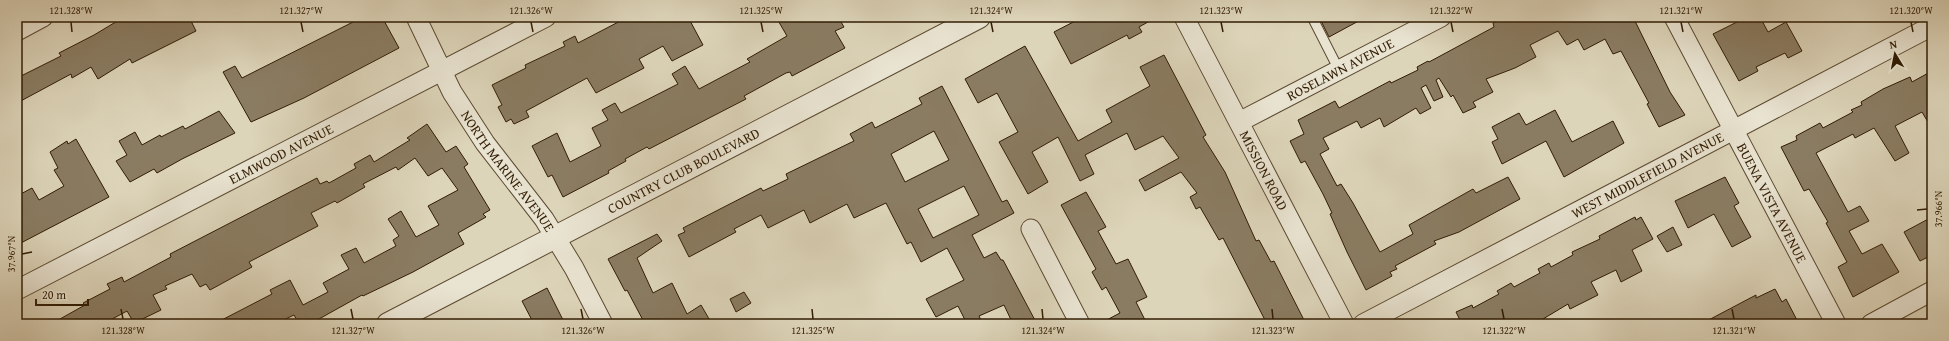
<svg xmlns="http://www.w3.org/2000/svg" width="1949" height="341" font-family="'Gentium Book Plus',serif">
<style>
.building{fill:#8a7c62;stroke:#311c03;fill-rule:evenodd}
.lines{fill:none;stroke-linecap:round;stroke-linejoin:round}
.service-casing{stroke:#5c4a31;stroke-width:11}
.minor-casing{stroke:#5c4a31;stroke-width:21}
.tertiary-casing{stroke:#5c4a31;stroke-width:24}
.service{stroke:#e9e4d2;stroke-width:9}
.minor{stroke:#e9e4d2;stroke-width:19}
.tertiary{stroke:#e9e4d2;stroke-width:22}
.ticks{fill:none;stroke:#311c03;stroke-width:1.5}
.labels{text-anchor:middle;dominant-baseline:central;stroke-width:3;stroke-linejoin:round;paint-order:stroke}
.street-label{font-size:14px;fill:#311c03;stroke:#e9e4d2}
.neatline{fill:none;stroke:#311c03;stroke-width:1.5}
.ticks-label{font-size:10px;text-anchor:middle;fill:#311c03}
</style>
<rect width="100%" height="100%" fill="#ddd5ba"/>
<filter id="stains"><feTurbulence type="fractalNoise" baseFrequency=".005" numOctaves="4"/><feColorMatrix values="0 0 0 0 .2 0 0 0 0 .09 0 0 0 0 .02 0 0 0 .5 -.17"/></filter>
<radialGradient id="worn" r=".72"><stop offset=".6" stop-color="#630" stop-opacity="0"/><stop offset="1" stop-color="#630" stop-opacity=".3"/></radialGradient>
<!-- building -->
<g class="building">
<polygon points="124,17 189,17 196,31 132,63 130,59 98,79 91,67 72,78 71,74 17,103 17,78 61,56 59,53 94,35"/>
<polygon points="351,17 382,17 399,48 304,98 251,122 223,72 235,66 242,78 353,22"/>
<polygon points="628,17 688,17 703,45 672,61 663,46 639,59 644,68 596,93 587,78 526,111 529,117 514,124 511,119 506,122 498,107 502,105 492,85 526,68 525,65 565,46 563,42 575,36 578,43"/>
<polygon points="776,17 838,17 844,27 835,31 845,48 792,76 790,72 786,73 744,96 746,99 649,149 647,147 625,159 626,161 608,171 609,173 563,197 552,175 548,177 532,146 557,133 570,162 601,146 592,128 608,120 602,110 615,103 621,113 678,84 672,74 685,66 699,89 750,62 747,59 787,36"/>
<polygon points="1083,17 1157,17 1139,27 1142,32 1129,39 1127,35 1071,64 1054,32"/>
<polygon points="1319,17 1366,17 1329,37"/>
<polygon points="1504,17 1633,17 1670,92 1685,115 1659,127 1647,104 1649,103 1621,51 1613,54 1605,39 1584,50 1578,39 1567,45 1558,31 1530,45 1536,57 1515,68 1486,79 1493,92 1473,102 1476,107 1463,113 1453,95 1451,97 1439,78 1436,80 1443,97 1434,101 1426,85 1421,88 1431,108 1420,114 1416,108 1384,127 1380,118 1361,128 1357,121 1323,138 1329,149 1320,154 1337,186 1341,184 1353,203 1380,252 1413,234 1409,225 1473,189 1476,193 1508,177 1520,199 1459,232 1434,241 1436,244 1395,266 1397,269 1390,272 1392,276 1366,290 1347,252 1330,214 1332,213 1323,194 1305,161 1301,163 1290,141 1304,134 1298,120 1335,101 1339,108 1390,81 1391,83 1418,70 1417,67 1428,61 1429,62 1494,27 1493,23"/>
<polygon points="1747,17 1760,17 1768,32 1786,22 1802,51 1788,58 1785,53 1756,67 1758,71 1739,81 1713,34"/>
<polygon points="1025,46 1078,141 1112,122 1106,110 1150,86 1140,67 1164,55 1206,135 1203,137 1225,172 1256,241 1259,240 1271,262 1274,261 1306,324 1267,324 1223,238 1219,240 1200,207 1196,209 1190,197 1197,193 1181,172 1145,191 1139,180 1179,158 1163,136 1135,150 1127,133 1085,155 1094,174 1080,181 1058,137 1032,152 1048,182 1028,194 999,142 1018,132 997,93 978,103 965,79"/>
<polygon points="1932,71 1932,129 1922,112 1895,126 1909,153 1895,161 1874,128 1855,138 1853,134 1816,153 1848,212 1860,206 1869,221 1849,231 1862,254 1882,244 1899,272 1853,297 1838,267 1847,262 1826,223 1828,222 1809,189 1804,191 1781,147 1797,140 1796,136 1820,123 1823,128 1853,112 1851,110 1862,105 1861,102 1883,89 1910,77 1912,82"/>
<path d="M942 86 1002 202 1007 200 1014 213 972 235 984 258 996 252 1001 260H1003L1037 324H1013L1004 305 979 316 983 324H967L958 306 936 317 926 299 964 280 947 248 921 262 911 242 907 244 886 203 854 218 847 204 810 223 804 210 768 228 761 215 734 229 736 232 689 257 678 235 685 232 683 228 761 188 763 191 788 179 786 174 854 141 850 134 872 122 875 128 922 104 919 98ZM934 131 949 160 905 182 891 154ZM964 186 979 215 933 238 918 209Z"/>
<polygon points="1555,110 1572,142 1613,121 1624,143 1564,177 1546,141 1502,164 1492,142 1498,139 1492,127 1519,113 1526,125"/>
<polygon points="219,111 235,133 182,159 157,173 154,169 130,182 116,161 127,155 119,141 135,132 142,145 160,135 161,137 183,126 185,129"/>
<polygon points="427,124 446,152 456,146 468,164 464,167 490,210 483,214 486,217 458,233 464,244 413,272 363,296 362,295 310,324 299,324 294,315 275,324 214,324 272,294 270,290 290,280 303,305 328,292 323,283 349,269 341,255 356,248 364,263 396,246 393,240 399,236 388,219 401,211 416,237 439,225 428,206 458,190 442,168 428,176 415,158 398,170 396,167 363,184 365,187 337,203 335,201 311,213 318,226 249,262 252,267 210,290 206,284 200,287 192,274 165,286 167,289 153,295 161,310 134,323 127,311 103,324 51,324 85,305 83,303 110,289 107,284 122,277 124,282 171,257 170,254 317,178 320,184 327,181 329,183 356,168 354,164 370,155 374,162 410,140 407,138"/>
<polygon points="76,139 109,197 17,245 17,196 32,188 39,200 64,186 54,170 58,168 50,152 67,141 68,144"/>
<polygon points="1725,177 1739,203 1734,206 1751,237 1732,247 1714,214 1688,228 1675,201"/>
<polygon points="1086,192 1106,227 1098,231 1116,264 1128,259 1147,297 1136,302 1147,324 1099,324 1120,313 1106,287 1102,290 1092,272 1096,269 1061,205"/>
<polygon points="1635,217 1636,220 1641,217 1653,239 1632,250 1642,271 1621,282 1616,270 1591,282 1598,295 1570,309 1568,304 1543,319 1545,324 1462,324 1456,312 1472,305 1473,308 1499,294 1497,291 1511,283 1514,287 1540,273 1538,269 1549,263 1551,267 1573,255 1572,252 1600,239 1599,236"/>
<polygon points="1932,217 1932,255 1920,261 1904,232"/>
<polygon points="1673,227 1682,245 1667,252 1657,236"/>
<polygon points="657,234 662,241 637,258 653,293 672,283 687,314 701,305 712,324 645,324 627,290 625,291 608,259"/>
<polygon points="547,288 565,324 534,324 522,301"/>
<polygon points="1775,289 1782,302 1786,299 1799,324 1701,324 1756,295 1756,298"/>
<polygon points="744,292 751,303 736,312 730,299"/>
</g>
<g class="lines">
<!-- service casing -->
<g class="service-casing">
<polyline id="service" points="1312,17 1339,70"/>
</g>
<!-- minor casing -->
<g class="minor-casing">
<g id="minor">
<path id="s1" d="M416 17 452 92 485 143 544 219 574 268 603 324"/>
<path id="s2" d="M1184 17 1344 324"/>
<path id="s3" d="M1674 17 1836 324"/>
<polyline points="17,31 43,17"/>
<path id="s4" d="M1239 122 1441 17"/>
<polyline points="1031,229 1080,324"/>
<path id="s5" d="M17 290 546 17"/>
<path id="s6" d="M1363 324 1932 26"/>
<polyline points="1871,324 1932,291"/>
</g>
</g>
<!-- tertiary casing -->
<g class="tertiary-casing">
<g id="tertiary">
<path id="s7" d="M388 324 979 17"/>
</g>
</g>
<!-- service -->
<use href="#service" class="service"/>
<!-- minor -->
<use href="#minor" class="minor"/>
<!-- tertiary -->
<use href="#tertiary" class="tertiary"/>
</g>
<!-- ticks -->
<path class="ticks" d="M71 22 72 32M301 22 303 32M531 22 533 32M761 22 763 32M991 22 993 32M1221 22 1223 32M1451 22 1453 32M1681 22 1683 32M1911 22 1913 32M1917 210 1927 209M22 254 32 252M121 309 123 319M351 309 353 319M581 309 583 319M812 309 813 319M1042 309 1043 319M1272 309 1273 319M1502 309 1504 319M1732 309 1734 319"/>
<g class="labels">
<!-- street labels -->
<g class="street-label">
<text stroke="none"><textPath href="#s4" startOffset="114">ROSELAWN AVENUE</textPath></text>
<text stroke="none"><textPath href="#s5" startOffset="297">ELMWOOD AVENUE</textPath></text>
<text stroke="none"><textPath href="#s2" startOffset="173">MISSION ROAD</textPath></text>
<text stroke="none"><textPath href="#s1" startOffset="180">NORTH MARINE AVENUE</textPath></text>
<text stroke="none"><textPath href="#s7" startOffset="333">COUNTRY CLUB BOULEVARD</textPath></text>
<text stroke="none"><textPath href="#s6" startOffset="321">WEST MIDDLEFIELD AVENUE</textPath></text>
<text stroke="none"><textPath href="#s3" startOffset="210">BUENA VISTA AVENUE</textPath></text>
</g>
</g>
<!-- margin -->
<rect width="1949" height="341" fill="none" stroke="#ddd5ba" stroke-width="44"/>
<!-- north arrow -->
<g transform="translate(1895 54) rotate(350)" stroke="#e9e4d2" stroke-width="3" paint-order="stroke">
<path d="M0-3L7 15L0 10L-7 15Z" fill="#311c03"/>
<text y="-6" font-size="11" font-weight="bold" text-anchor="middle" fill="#311c03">N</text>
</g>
<!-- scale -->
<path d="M36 299v6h52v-6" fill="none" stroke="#311c03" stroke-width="2"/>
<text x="42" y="299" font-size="12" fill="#311c03" stroke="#e9e4d2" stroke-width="3" paint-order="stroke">20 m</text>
<rect x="22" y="22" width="1905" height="297" class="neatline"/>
<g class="ticks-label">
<text x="71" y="14">121.328°W</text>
<text x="301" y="14">121.327°W</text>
<text x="531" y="14">121.326°W</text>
<text x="761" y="14">121.325°W</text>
<text x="991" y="14">121.324°W</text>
<text x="1221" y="14">121.323°W</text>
<text x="1451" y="14">121.322°W</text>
<text x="1681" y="14">121.321°W</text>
<text x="1911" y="14">121.320°W</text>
<text transform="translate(1938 209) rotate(-90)" y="4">37.966°N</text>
<text transform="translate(11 254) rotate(-90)" y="4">37.967°N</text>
<text x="123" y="334">121.328°W</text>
<text x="353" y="334">121.327°W</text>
<text x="583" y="334">121.326°W</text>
<text x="813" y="334">121.325°W</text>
<text x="1043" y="334">121.324°W</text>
<text x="1273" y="334">121.323°W</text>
<text x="1504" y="334">121.322°W</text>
<text x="1734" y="334">121.321°W</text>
</g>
<rect width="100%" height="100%" filter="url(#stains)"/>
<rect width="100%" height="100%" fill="url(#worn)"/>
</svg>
